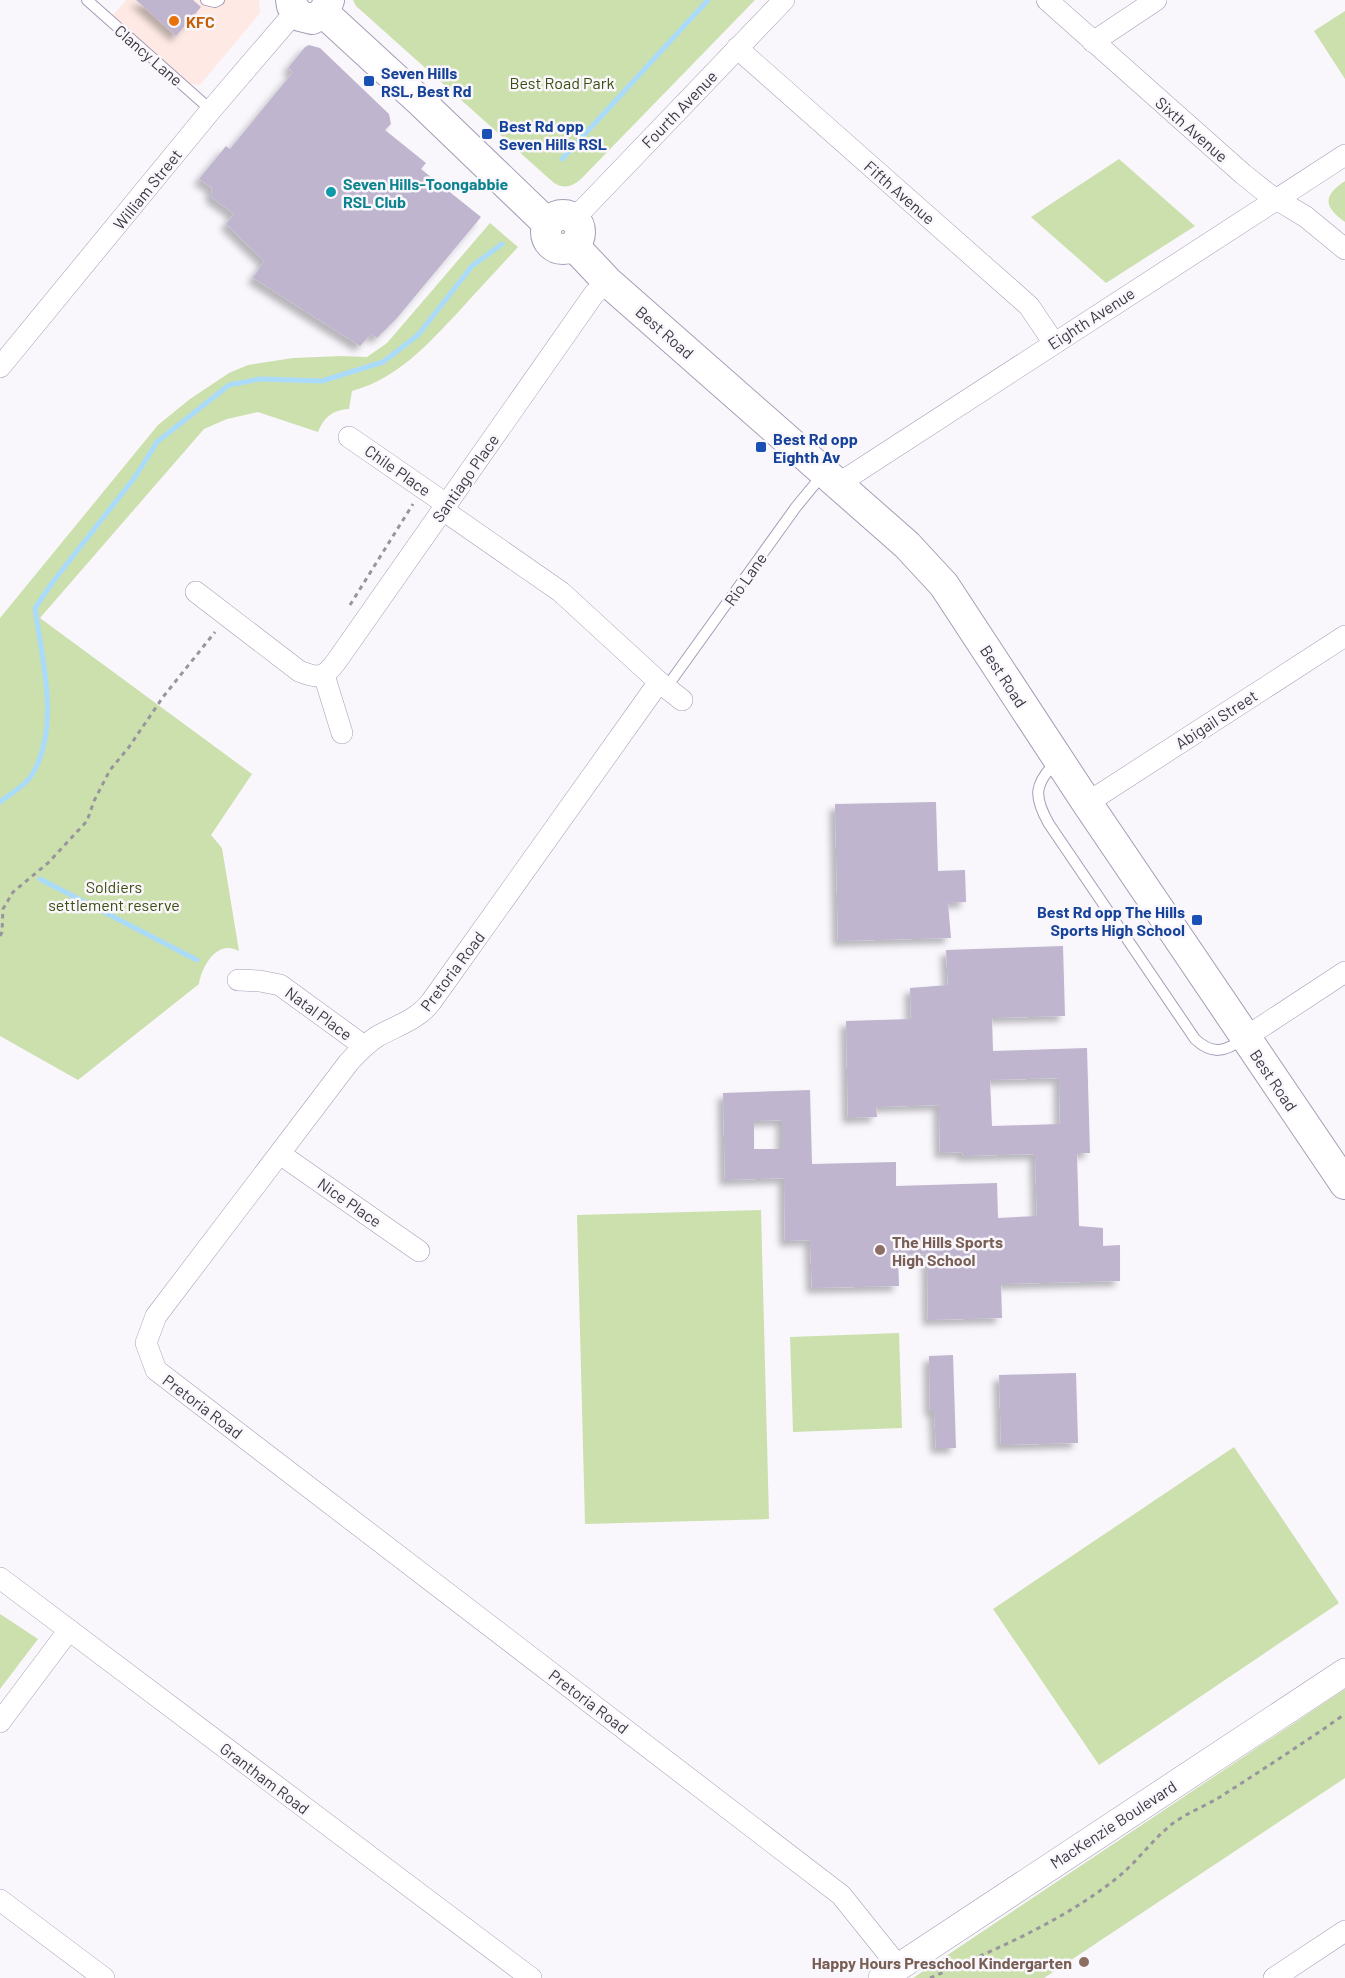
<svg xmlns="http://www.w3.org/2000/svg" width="1345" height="1978" font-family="Barlow,sans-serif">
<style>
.commercial{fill:#fee9e4}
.green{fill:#cce0ad}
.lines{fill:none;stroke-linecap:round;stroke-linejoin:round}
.stream{stroke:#abdbfa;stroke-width:5}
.building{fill:#bfb5cf;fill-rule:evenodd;filter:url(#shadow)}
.service-casing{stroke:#a79cb6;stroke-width:12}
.minor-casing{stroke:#a79cb6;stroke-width:22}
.tertiary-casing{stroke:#a79cb6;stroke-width:28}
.secondary-casing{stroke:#a79cb6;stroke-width:32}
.path{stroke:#98959d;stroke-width:3;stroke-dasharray:4.5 4.5;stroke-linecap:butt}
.service{stroke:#fff;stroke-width:10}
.minor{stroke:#fff;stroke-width:21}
.tertiary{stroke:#fff;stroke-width:27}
.secondary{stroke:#fff;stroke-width:30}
.food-dot{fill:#e8710a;stroke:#f9f7fc;stroke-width:2}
.transit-dot{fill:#1a4fb4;stroke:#f9f7fc;stroke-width:2}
.culture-dot{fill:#0f9aa8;stroke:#f9f7fc;stroke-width:2}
.education-dot{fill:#8d6e63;stroke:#f9f7fc;stroke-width:2}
.labels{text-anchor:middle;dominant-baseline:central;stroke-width:5;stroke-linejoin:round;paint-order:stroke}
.food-label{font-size:16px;font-weight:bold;fill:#c56008;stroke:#f9f7fc;text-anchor:start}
.street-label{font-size:16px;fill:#3c3742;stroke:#f9f7fc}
.transit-label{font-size:16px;font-weight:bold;fill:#164399;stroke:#f9f7fc;text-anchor:start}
.park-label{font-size:16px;fill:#3a4e0e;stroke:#f9f7fc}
.culture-label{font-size:16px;font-weight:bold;fill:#0d838f;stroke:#f9f7fc;text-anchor:start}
.education-label{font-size:16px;font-weight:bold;fill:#785e54;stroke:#f9f7fc;text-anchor:start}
</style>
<defs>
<filter id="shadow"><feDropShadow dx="-5.5" dy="5.5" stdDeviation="3" flood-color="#0004"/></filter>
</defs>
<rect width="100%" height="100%" fill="#f9f7fc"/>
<!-- commercial -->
<polygon class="commercial" points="126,0 259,0 260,13 200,85 189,84 113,15"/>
<!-- green -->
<g class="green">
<path d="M353 0H755L581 179C572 187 564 189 554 183L356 6Z"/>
<polygon points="1345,11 1345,79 1314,31"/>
<polygon points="1119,159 1195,226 1106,283 1031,217"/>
<path d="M1345 181V222C1324 207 1322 196 1345 181Z"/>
<path d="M490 223 518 247C499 268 480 288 461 309 429 343 399 378 352 391L349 409C334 409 323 418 318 432L258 412 227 419 204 429 40 618 252 774 211 835 222 848 239 951C217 939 202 966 199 984L78 1080 0 1036V618L158 425 190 399 229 373 248 365 293 358 341 356 367 357 387 343Z"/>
<polygon points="761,1210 769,1519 585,1524 577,1215"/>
<polygon points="899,1333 902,1428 793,1432 790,1337"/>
<polygon points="1234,1447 1339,1603 1099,1765 993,1609"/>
<polygon points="0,1614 38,1639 0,1689"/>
<polygon points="1345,1689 1345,1778 1044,1978 913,1978"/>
</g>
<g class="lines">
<!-- stream -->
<g class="stream">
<polyline points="562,159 708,0"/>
<path d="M0 802C10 794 25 786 32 775 61 726 42 661 35 608L52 583 135 477 157 442 229 385 260 379 322 381 383 362 418 335 472 266 502 244"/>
<polyline points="40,879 197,960"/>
</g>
</g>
<!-- building -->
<g class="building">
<polygon points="136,0 193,0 201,7 176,36"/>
<polygon points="309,45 320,48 389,114 391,124 385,130 426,163 421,169 481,217 397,318 377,338 371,334 360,346 253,278 264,261 226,224 234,214 211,197 212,188 199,179 226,146 230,149 293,72 288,68 305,47"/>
<polygon points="936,802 938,871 965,870 966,902 948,903 951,938 838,941 835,804"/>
<path d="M1063 946 1065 1016 992 1018 993 1051 1087 1048 1090 1153H1077L1079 1226 1103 1228V1246L1120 1245V1281L1001 1284 1002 1318 928 1320 927 1254 898 1255 899 1286 812 1288 810 1240 785 1241 784 1178 725 1180 723 1093 810 1090 812 1164 896 1162V1186L997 1183 998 1218 1037 1216 1035 1154 963 1156 962 1152 940 1153 939 1105 876 1107 877 1117 848 1118 846 1021 911 1019 910 988 948 985 946 950ZM1059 1078 1060 1124 992 1126 990 1080ZM782 1120V1149H754V1121Z"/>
<polygon points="953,1355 956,1448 936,1448 934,1411 930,1411 929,1356"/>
<polygon points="1076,1373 1078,1443 1001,1445 999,1375"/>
</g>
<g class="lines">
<!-- service casing -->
<g class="service-casing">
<g id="service">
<polyline points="87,0 211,110"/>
<polyline points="206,0 215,2 219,0"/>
<polyline points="666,688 796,507 824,473"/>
<path d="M1057 761C1034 784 1033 796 1049 824L1195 1039C1212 1055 1225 1052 1243 1039"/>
</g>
</g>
<!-- minor casing -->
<g class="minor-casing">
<g id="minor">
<polyline points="1047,0 1243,174 1268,194 1306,217 1345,249"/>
<polyline points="1093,42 1156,0"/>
<polyline points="737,48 1029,306 1054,343"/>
<polyline points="574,219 784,0"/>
<polyline points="0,367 211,110 295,12"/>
<polyline points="349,437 446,504"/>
<polyline points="838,484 1345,155"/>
<polyline points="443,510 561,592 659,682 682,700"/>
<path d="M196 592 299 671C318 679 324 678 336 662L594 294 608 282"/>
<polyline points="324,675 342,733"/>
<path d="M659 682 431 1002C417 1020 398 1025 378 1036 367 1043 358 1052 349 1062L156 1316 146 1343 156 1370 841 1895 898 1966"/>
<polyline points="1087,803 1345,636"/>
<polyline points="238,980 260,981 280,985 364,1046"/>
<polyline points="1246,1037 1345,972"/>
<polyline points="280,1154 419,1251"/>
<polyline points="0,1578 531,1978"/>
<polyline points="0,1722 69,1630"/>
<polyline points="0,1900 104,1978"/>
<polyline points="1274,1978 1345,1931"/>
</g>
</g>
<!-- tertiary casing -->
<g class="tertiary-casing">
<polyline id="tertiary" points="882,1978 1345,1672"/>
</g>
<!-- secondary casing -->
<g class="secondary-casing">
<g id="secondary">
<polyline points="291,0 292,6 300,16 312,19 324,13 329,0"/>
<polyline points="324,13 421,102 548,224"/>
<circle cx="563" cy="232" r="17"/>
<polyline points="574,246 608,282 907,545 944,585 1087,803 1345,1184"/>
</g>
</g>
<!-- path -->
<g class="path">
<polyline points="350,605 413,504"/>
<polyline points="0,936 2,932 3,909 13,892 48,863 87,821 94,801 110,770 129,747 163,697 215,632"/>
<path d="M930 1978C996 1949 1060 1923 1117 1878 1137 1862 1152 1840 1172 1824 1187 1813 1205 1806 1220 1797 1262 1770 1304 1743 1345 1714"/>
</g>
<!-- service -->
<use href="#service" class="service"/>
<!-- minor -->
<use href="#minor" class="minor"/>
<!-- tertiary -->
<use href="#tertiary" class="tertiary"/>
<!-- secondary -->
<use href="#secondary" class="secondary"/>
</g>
<!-- markers -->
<circle class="food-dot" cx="174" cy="21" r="6"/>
<g class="transit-dot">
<rect x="363" y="75" width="12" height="12" rx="3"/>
<rect x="481" y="128" width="12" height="12" rx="3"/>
<rect x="755" y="441" width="12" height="12" rx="3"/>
<rect x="1191" y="914" width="12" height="12" rx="3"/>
</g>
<circle class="culture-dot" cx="331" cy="192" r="6"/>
<g class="education-dot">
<circle cx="880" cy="1250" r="6"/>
<circle cx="1084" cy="1962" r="6"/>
</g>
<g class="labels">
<!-- food labels -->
<g class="food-label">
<text x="186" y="21">KFC</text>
</g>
<!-- street labels -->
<g class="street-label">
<text transform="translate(149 55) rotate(41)">Clancy Lane</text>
<text transform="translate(679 109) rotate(-46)">Fourth Avenue</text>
<text transform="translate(1192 129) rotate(41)">Sixth Avenue</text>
<text transform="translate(147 189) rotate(-51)">William Street</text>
<text transform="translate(900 192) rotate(41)">Fifth Avenue</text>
<text transform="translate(1091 318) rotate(-33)">Eighth Avenue</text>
<text transform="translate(665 332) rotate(41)">Best Road</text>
<text transform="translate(398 470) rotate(35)">Chile Place</text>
<text transform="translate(465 478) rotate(-55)">Santiago Place</text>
<text transform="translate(745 579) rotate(-55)">Rio Lane</text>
<text transform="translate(1004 676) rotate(57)">Best Road</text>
<text transform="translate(1216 719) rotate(-33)">Abigail Street</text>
<text transform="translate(452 971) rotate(-53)">Pretoria Road</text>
<text transform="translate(319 1013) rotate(36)">Natal Place</text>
<text transform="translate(1274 1080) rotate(56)">Best Road</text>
<text transform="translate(350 1202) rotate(35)">Nice Place</text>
<text transform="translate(203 1406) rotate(37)">Pretoria Road</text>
<text transform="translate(589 1701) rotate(37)">Pretoria Road</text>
<text transform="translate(265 1778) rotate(37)">Grantham Road</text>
<text transform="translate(1113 1824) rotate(-33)">MacKenzie Boulevard</text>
</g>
<!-- transit labels -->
<g class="transit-label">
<text x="381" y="72">Seven Hills<tspan x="381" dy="18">RSL, Best Rd</tspan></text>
<text x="499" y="125">Best Rd opp<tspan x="499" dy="18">Seven Hills RSL</tspan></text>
<text x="773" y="438">Best Rd opp<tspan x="773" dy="18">Eighth Av</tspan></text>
<text x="1185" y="911" text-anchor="end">Best Rd opp The Hills<tspan x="1185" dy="18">Sports High School</tspan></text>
</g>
<!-- park labels -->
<g class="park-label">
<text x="562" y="82">Best Road Park</text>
<text x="114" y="886">Soldiers<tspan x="114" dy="18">settlement reserve</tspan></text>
</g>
<!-- culture labels -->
<g class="culture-label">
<text x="343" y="183">Seven Hills-Toongabbie<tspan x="343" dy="18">RSL Club</tspan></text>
</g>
<!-- education labels -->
<g class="education-label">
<text x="892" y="1241">The Hills Sports<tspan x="892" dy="18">High School</tspan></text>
<text x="1072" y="1962" text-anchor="end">Happy Hours Preschool Kindergarten</text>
</g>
</g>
</svg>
